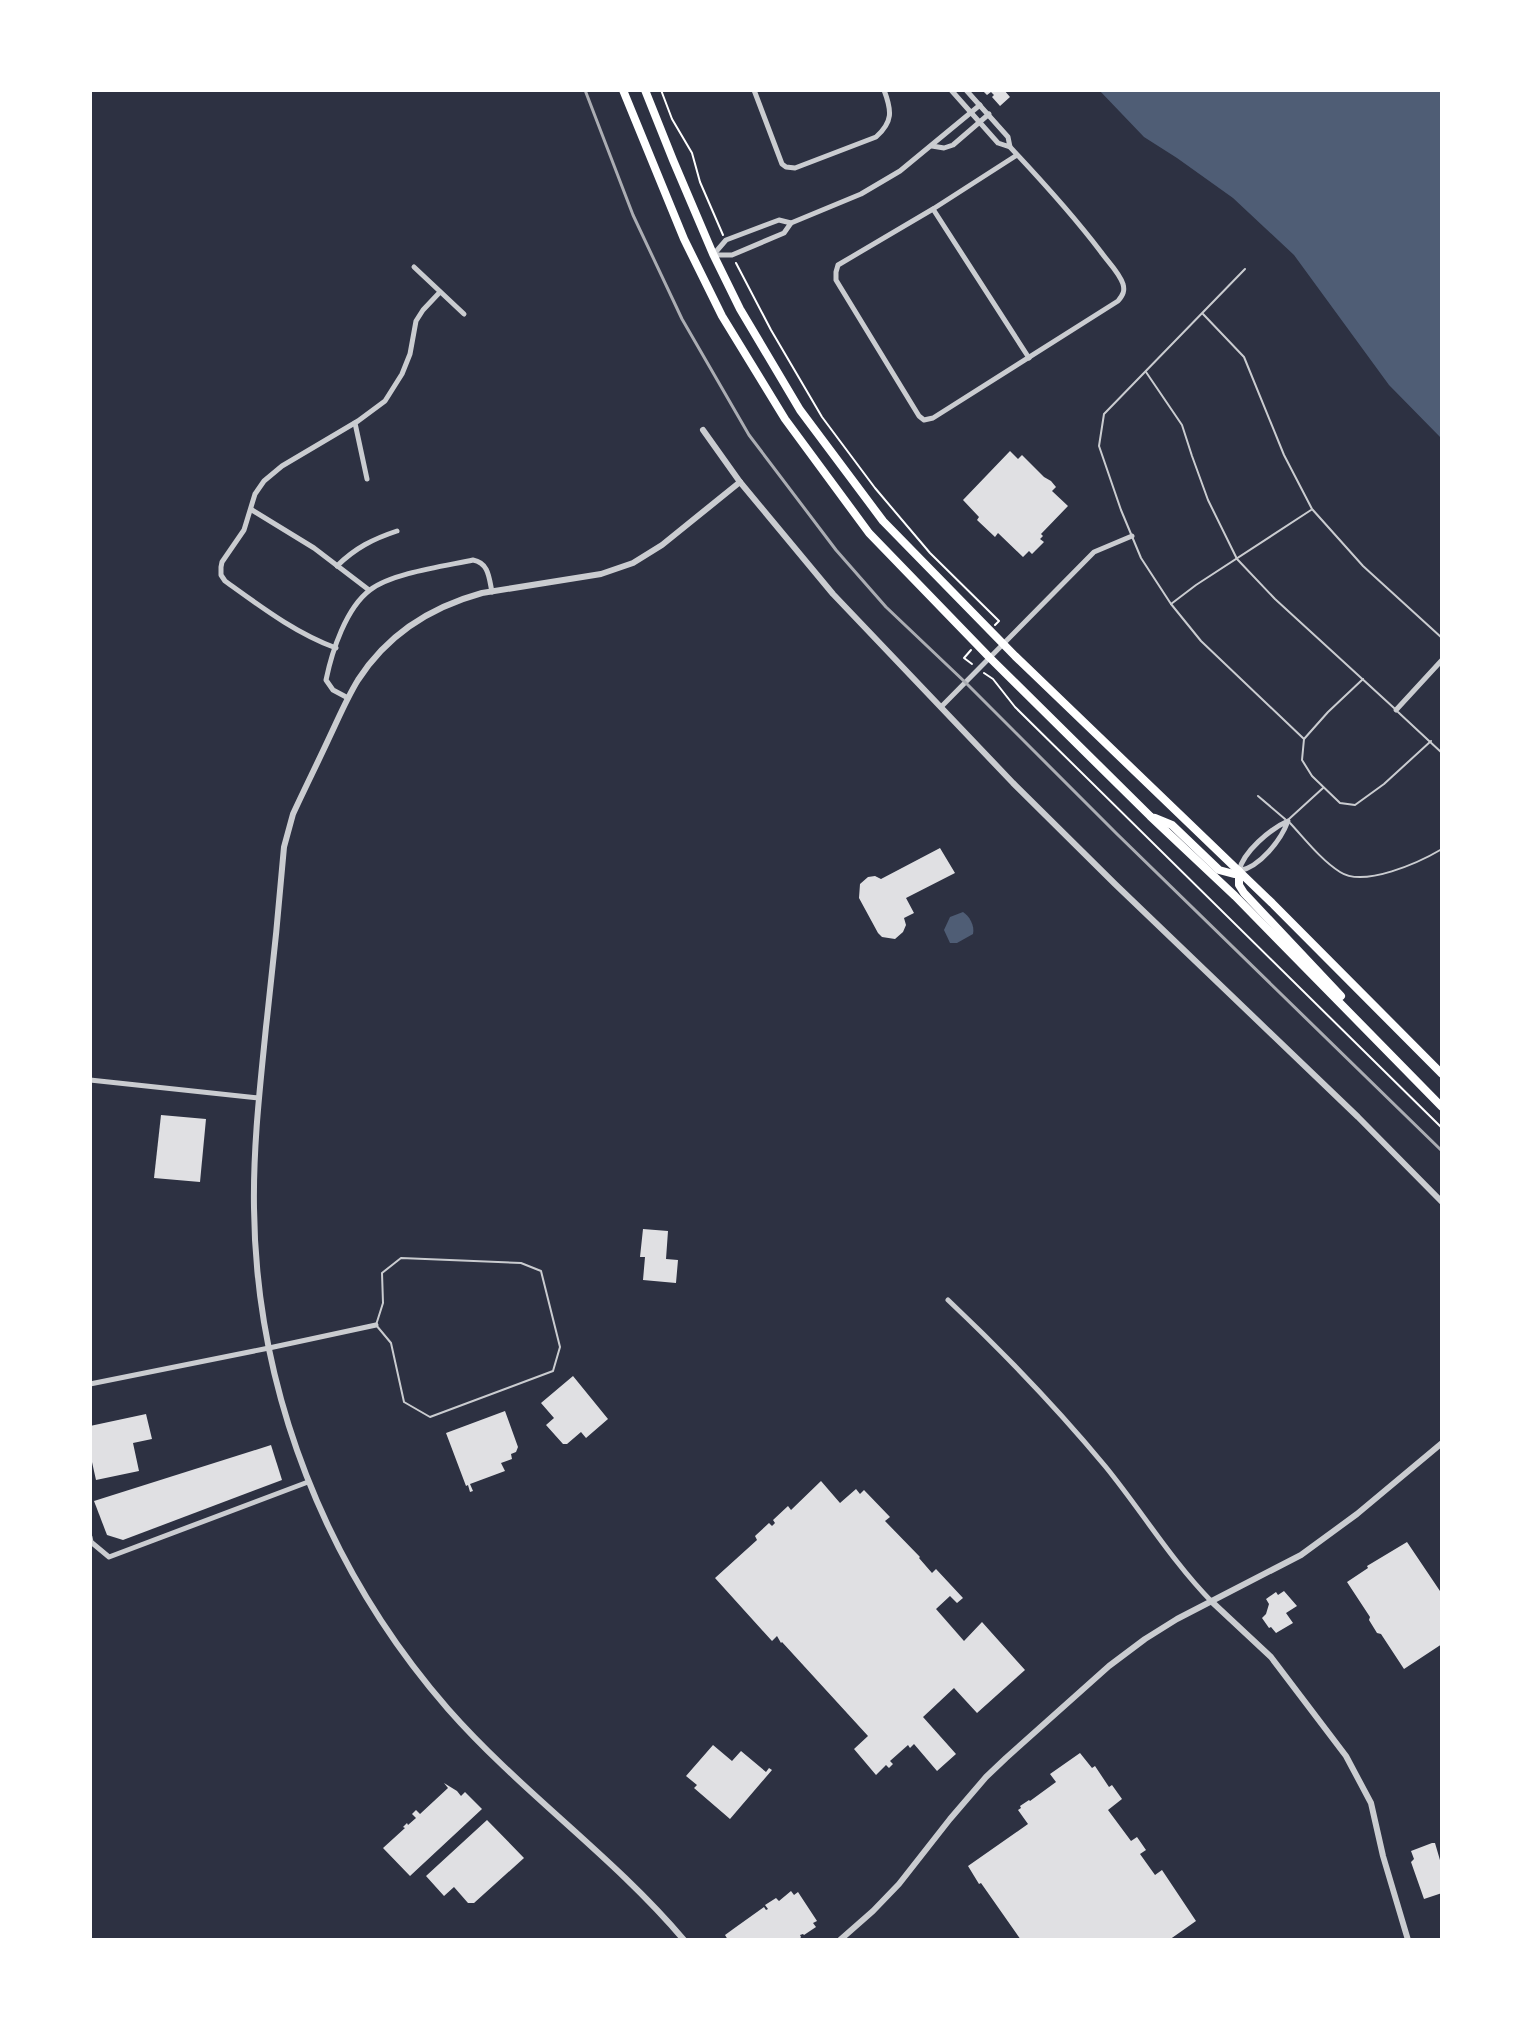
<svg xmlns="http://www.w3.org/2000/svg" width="1532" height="2030" font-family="'Source Sans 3',sans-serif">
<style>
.water{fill:#4f5d75}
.building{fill:#e0e0e3}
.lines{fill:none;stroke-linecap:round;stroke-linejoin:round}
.path{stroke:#fff;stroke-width:2}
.service{stroke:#caccd0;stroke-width:2}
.minor{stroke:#caccd0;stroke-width:5}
.tertiary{stroke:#caccd0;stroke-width:6}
.primary{stroke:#fff;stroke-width:8}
.rail{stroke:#abadb3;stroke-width:3}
</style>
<rect width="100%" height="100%" fill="#2d3142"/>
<!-- water -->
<g class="water">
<polygon points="1099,90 1442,90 1442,439 1389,385 1294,255 1233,198 1177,158 1144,137"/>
<path d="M963 912C969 916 975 925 973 934L957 943H950L944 930 950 917Z"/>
</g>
<!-- building -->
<g class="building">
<polygon points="982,90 1004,90 1010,97 1000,106 992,97 994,95 991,92 987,95"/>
<polygon points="1010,451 1018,459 1022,455 1044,477 1051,481 1056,487 1052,491 1068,506 1041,534 1043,536 1040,539 1044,542 1032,554 1029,551 1023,557 998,533 995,537 977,520 979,517 963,500"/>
<polygon points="940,848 955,873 906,898 914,913 904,918 906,925 903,932 895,939 882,937 878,933 859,898 860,884 868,877 875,876 881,879"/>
<polygon points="161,1115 206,1119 200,1182 154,1178"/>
<polygon points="643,1229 668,1231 666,1259 678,1260 676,1283 643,1280 645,1257 640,1257"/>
<polygon points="573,1376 608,1419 586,1438 581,1432 567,1444 563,1444 546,1425 554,1418 541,1403"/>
<polygon points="505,1411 518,1447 516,1452 511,1454 512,1459 501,1463 505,1471 470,1484 473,1491 470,1492 468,1485 466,1486 446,1433"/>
<polygon points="146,1414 152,1439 133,1443 139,1471 96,1480 90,1453 90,1426"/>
<polygon points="271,1445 282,1480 123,1540 107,1535 94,1501"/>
<polygon points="821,1481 840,1503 856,1489 860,1494 864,1490 890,1517 885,1521 920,1557 919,1558 932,1573 936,1569 963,1598 957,1603 950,1596 936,1609 964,1641 982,1622 1025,1670 977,1713 954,1688 923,1717 956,1754 937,1771 914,1744 910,1748 908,1745 890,1761 893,1764 889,1768 886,1765 876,1775 854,1749 868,1736 782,1642 781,1643 777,1636 772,1641 715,1578 757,1540 755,1536 769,1523 772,1526 775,1523 773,1520 788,1506 791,1510"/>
<polygon points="1407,1542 1442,1594 1442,1644 1404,1669 1381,1634 1377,1633 1369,1620 1370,1617 1347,1582 1368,1568 1367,1566"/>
<polygon points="1284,1591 1297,1606 1286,1613 1293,1623 1276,1633 1271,1627 1269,1628 1262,1618 1266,1614 1269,1604 1266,1599 1276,1592 1278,1595"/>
<polygon points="713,1745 732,1761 741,1751 766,1772 769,1768 772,1770 730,1819 694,1788 697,1785 686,1776"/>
<polygon points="1080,1753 1092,1768 1095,1766 1109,1787 1112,1785 1122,1799 1108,1810 1131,1841 1137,1837 1146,1850 1140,1854 1155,1875 1162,1870 1196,1921 1169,1940 1021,1940 981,1883 979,1884 968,1866 1028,1824 1018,1810 1021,1808 1020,1806 1029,1800 1030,1801 1056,1782 1050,1774"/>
<polygon points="444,1783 457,1791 461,1796 465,1792 482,1809 410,1876 383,1848 405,1828 403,1827 407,1823 408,1825 416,1818 412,1814 416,1810 420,1814 448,1788"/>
<polygon points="487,1820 524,1858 474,1903 468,1903 454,1887 444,1896 426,1876"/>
<polygon points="1432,1843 1435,1843 1442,1867 1442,1893 1424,1899 1411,1862 1414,1859 1411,1851"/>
<polygon points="791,1891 794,1895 798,1892 817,1921 813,1923 816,1927 804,1935 803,1934 800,1935 801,1937 799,1940 728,1940 725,1935 736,1927 764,1907 766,1910 768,1909 765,1905 776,1898 779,1901"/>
</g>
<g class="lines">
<!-- path -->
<g class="path">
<polyline points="661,90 672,119 692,153 700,182 723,235"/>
<polyline points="736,263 771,330 822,417 875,488 930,553 999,621 995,625"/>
<polyline points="971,650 964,658 972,664"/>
<polyline points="984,673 993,679 1015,707 1442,1128"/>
</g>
<!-- service -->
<g class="service">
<polyline points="1245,269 1104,414 1099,446 1121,510 1141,558 1171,604 1201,641 1304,739"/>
<polyline points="1203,314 1244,357 1284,455 1312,509 1363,566 1442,638"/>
<polyline points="1146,372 1182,425 1192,456 1208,500 1237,559 1275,599 1394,708"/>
<polyline points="1171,604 1196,585 1311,510"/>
<polyline points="1363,679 1328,712 1304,739 1302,760 1312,776 1340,803 1355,805 1384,784 1431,741"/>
<polyline points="1398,712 1442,753"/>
<polyline points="1258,796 1285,819"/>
<polyline points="1289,819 1323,788"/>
<path d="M1290 823C1305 839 1321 860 1340 872 1364 888 1420 862 1442 849"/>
<polygon points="401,1258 521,1263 541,1271 560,1347 553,1371 430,1417 404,1402 391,1343 376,1325 383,1303 382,1273"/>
</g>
<!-- minor -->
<g class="minor">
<path d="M754 90 782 164 786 167 795 168 876 137C893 122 892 111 884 90"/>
<polyline points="951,90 998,143 1010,147 1008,137 966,90"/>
<polyline points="932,146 944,148 953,145 989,114"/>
<path d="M1010 147C1042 181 1073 215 1101 252 1108 262 1119 272 1123 284 1125 291 1123 295 1118 301L933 418 924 420 919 416 836 280V272L838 265 933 209 1017 155"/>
<polyline points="933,209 1029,358"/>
<polyline points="714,254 726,240 779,220 791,223"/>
<polyline points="714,255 732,255 784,233 791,223 861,194 900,171 980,105"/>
<polyline points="414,267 464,314"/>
<polyline points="355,423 367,479"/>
<polyline points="252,510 314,548 369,590"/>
<path d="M337 566C355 548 373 539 397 531"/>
<path d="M336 648C295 633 260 606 225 581L221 575V567L222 562 244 530 255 494 264 481 282 466 358 421 385 401 402 374 410 354 416 321 423 310 440 292"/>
<path d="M348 698 333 690 326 680C332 651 346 608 370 590 392 573 445 566 473 560 489 563 489 578 492 592"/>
<polyline points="942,706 1094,552 1132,536"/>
<polyline points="1396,710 1442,660"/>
<path d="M1288 821C1281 840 1260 867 1239 871 1243 852 1270 829 1288 821Z"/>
<polyline points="90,1080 259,1098"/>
<path d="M948 1300C1003 1352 1056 1407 1105 1466 1141 1510 1171 1560 1211 1601"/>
<polyline points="90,1384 269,1348 376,1325"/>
<polyline points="90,1537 91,1542 109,1557 308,1482"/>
</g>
<!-- tertiary -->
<g class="tertiary">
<polyline points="703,430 740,482 833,594 1013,783 1115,884 1358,1117 1442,1202"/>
<polyline points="1211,1601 1271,1657 1346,1756 1371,1803 1383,1856 1408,1940"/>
<path d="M684 1940C613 1856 521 1792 448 1709 327 1570 256 1392 254 1208 253 1147 260 1087 266 1027 273 967 279 907 284 847L293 814C305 788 318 762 330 736 339 717 347 698 358 680 387 635 431 607 482 593L601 574 633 563 662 545 740 482"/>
<polyline points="840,1940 873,1911 899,1884 950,1819 986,1777 1006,1758 1109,1666 1145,1639 1177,1619 1301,1555 1357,1514 1442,1443"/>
</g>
<!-- primary -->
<g class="primary">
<polyline points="623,90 684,239 722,316 785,419 869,533 990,658 1150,816 1235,896 1442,1107"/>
<polyline points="645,90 673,160 713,254 740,309 800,410 883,521 1015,656 1272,903 1442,1074"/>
<polyline points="1155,818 1172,825 1219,870 1234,874 1239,871 1239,885 1244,893 1341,996"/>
</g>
<!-- rail -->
<polyline class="rail" points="585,90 633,215 682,319 749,435 836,550 886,607 966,683 1117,834 1442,1151"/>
</g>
<!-- border -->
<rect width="1532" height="2030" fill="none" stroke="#ffffff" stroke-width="184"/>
</svg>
